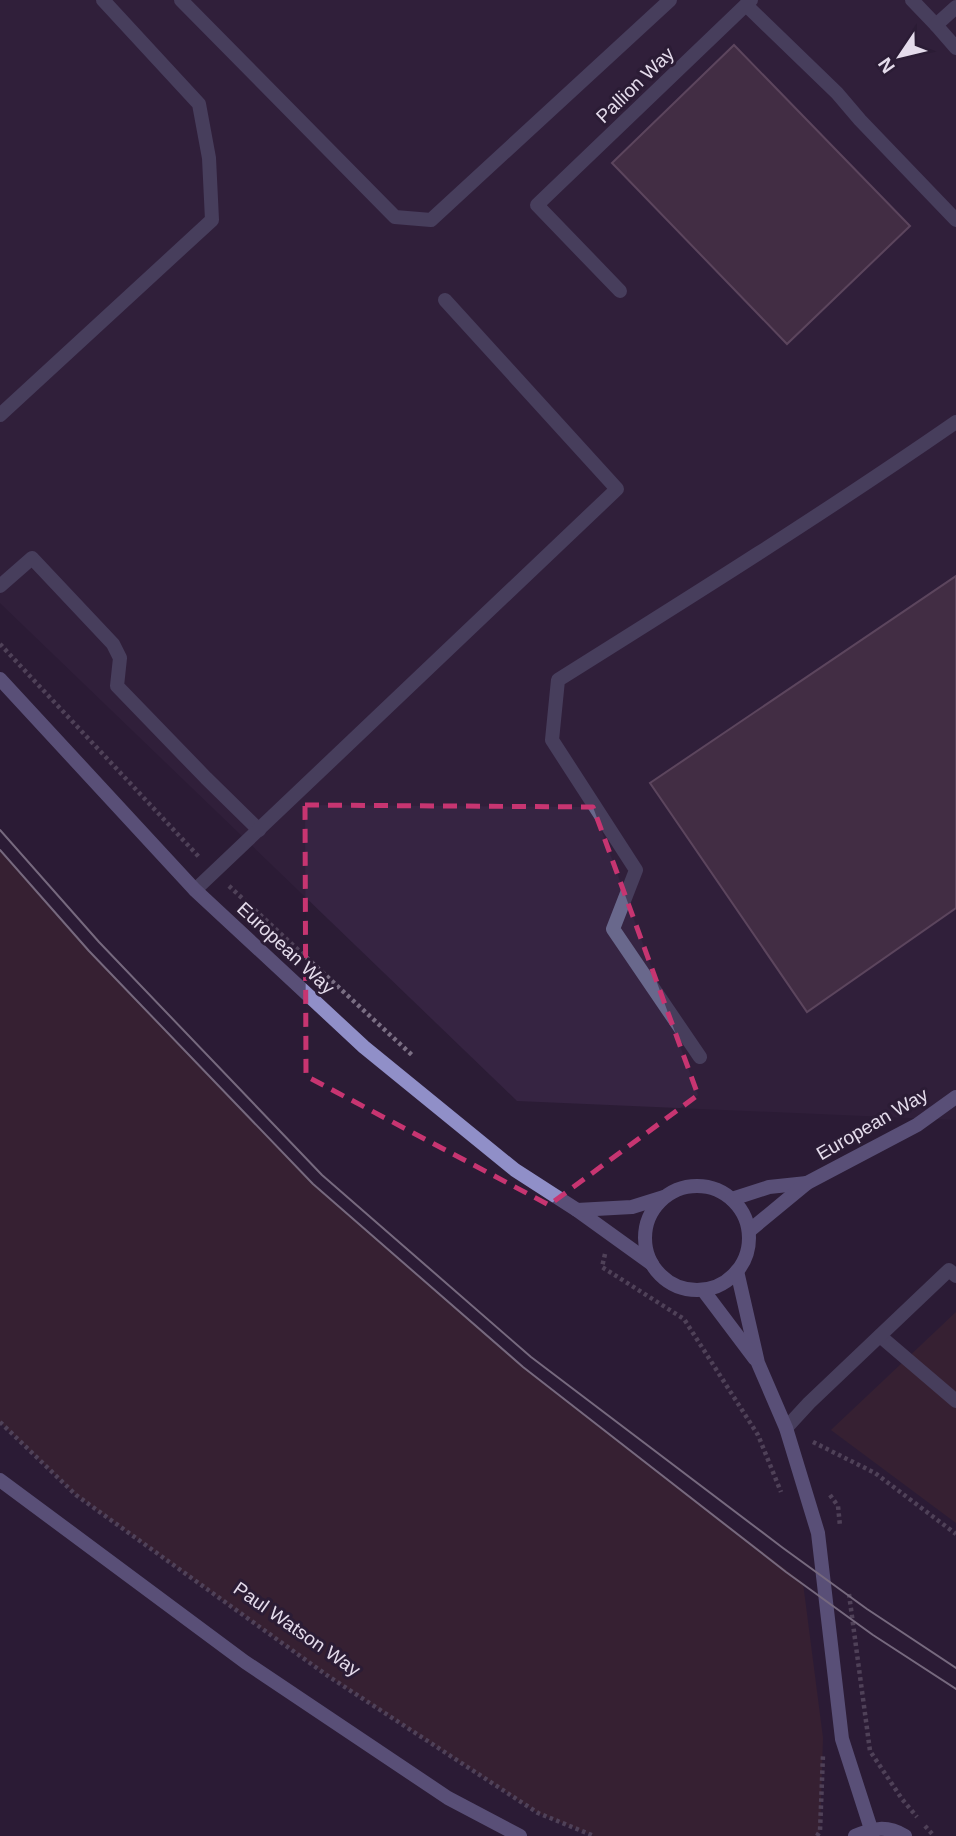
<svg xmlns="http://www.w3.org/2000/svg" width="956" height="1836" font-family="Helvetica,sans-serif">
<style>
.built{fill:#362442}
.green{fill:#43272f}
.building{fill:#5e4357;stroke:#97798f;stroke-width:2}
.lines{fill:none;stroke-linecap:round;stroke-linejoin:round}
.path{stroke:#7b6f84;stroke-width:4.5;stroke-dasharray:3.5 3.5;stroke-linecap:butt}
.lane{stroke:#69688c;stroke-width:14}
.secondary{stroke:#908fc8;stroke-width:14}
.tram{stroke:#d1c7d8;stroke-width:2}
.marked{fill:none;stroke:#c73571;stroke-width:5;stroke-dasharray:14 9;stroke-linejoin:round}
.labels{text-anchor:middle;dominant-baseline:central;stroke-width:6;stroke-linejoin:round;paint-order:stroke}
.street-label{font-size:19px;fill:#e4dbeb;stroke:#2b1c35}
</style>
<rect width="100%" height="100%" fill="#2b1c35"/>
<!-- built -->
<polygon class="built" points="0,0 956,0 956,1120 517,1101 0,603"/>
<!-- green -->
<g class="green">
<polygon points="0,850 89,951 313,1184 523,1367 803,1583 823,1738 820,1831 817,1836 594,1836 538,1813 328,1676 76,1495 0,1422"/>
<polygon points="956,1312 956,1523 831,1430"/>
</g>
<!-- building -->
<g class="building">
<polygon points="734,45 910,226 787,344 612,163"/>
<polygon points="956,576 956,908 807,1012 650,783"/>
</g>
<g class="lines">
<!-- path -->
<g class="path">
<polyline points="0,644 200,858"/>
<polyline points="229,886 413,1056"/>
<polyline points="605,1254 602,1267 684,1319 758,1435 781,1492"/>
<polyline points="0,1422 76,1495 328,1676 538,1813 594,1836"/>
<polyline points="813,1442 875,1473 956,1534"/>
<polyline points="830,1495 838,1506 840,1526"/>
<polyline points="849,1594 870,1751 902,1799 917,1817"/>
<polyline points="925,1826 934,1836"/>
<polyline points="817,1836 820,1831 823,1755"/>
</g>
<!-- lane -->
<g class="lane">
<polyline points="181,0 395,217 431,220 670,0"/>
<polyline points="912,0 936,25 956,48"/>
<polyline points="746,5 837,93 860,120 956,220"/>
<polyline points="936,25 956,7"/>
<polyline points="620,291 537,205 751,0"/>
<polyline points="0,415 212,220 209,158 199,104 103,0"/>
<polyline points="0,586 32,558 113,644 120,658 117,686 206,778 259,830"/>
<polyline points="195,890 617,489 445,300"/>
<path d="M700 1057 613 929 636 870 552 740 558 680C692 596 826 512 956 422"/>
<polyline points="880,1336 956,1401"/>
<polyline points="786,1428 809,1403 949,1270 956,1276"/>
</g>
<!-- secondary -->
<g class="secondary">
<polyline points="0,679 195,890 364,1047 515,1170 577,1210 652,1264"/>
<circle cx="697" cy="1238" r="52"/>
<polyline points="732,1199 769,1187 807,1183"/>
<polyline points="577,1210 632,1207 664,1197"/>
<polyline points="749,1231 807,1183 917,1125 956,1097"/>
<polyline points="737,1271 758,1363 786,1428 818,1533 842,1739 871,1829"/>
<polyline points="703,1290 755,1359"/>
<polyline points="0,1480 245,1662 448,1798 520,1836"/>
<path d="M855 1836C873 1828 887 1825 905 1836"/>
</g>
<!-- tram -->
<g class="tram">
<polyline points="0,830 99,942 322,1175 531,1357 783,1548 867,1609 956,1668"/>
<polyline points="0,850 89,951 313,1184 523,1367 786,1572 873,1635 956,1689"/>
</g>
</g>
<!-- marked area -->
<path d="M0 0H956V1836H0ZM305 805 593 807 698 1095 549 1205 306 1076Z" fill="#2b1c35" fill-opacity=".55" fill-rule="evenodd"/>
<path class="marked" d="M305 805 593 807 698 1095 549 1205 306 1076Z"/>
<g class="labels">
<!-- street labels -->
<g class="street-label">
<text transform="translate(635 85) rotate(-44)">Pallion Way</text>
<text transform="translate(286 948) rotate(43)">European Way</text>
<text transform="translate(872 1124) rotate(-30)">European Way</text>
<text transform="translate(297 1629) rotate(35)">Paul Watson Way</text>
</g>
</g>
<!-- north arrow -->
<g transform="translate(900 56) rotate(235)" stroke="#2b1c35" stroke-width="5" paint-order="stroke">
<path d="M0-5L12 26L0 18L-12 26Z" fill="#e4dbeb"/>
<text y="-10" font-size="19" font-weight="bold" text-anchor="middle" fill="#e4dbeb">N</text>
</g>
</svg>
